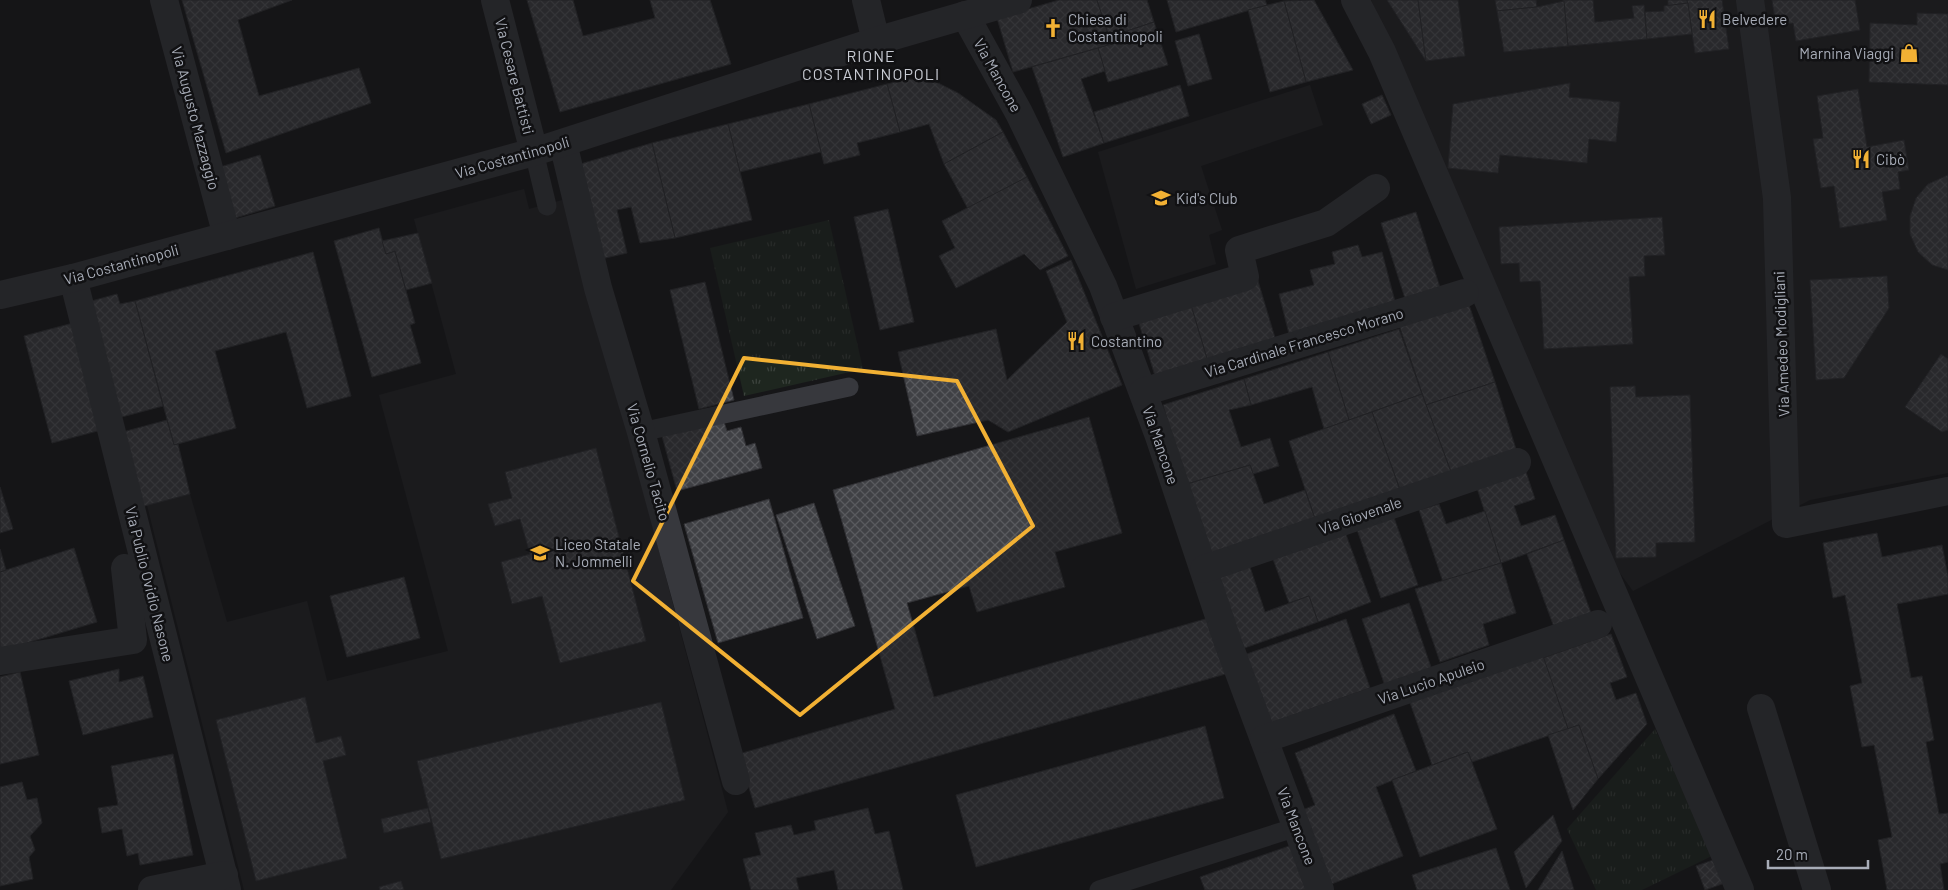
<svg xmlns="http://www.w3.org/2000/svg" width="1948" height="890" font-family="Barlow,sans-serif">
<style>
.built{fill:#222225}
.grass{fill:url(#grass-tufts)}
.building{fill:url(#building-cross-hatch);stroke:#303034}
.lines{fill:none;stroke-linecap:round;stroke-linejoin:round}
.lane{stroke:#37383d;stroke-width:19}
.street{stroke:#37383d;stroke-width:28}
.marked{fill:none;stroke:#f2b134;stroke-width:4;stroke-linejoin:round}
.labels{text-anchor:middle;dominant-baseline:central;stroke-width:5;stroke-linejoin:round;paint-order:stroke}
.poi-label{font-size:15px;fill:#a8adb8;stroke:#111113;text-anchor:start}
.street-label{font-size:15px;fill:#a8adb8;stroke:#111113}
.neighbourhood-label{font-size:16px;letter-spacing:1px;fill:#c9ccd4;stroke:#111113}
</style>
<defs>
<pattern id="grass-tufts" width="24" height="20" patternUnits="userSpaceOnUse" patternTransform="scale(1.25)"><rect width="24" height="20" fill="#1e261f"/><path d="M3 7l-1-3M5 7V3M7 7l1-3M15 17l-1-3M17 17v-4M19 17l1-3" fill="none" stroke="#3c433d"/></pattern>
<pattern id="building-cross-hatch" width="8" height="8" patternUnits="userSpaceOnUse" patternTransform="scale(1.25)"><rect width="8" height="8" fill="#404145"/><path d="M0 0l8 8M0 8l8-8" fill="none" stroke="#595a5e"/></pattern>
</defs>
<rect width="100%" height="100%" fill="#161618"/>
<!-- built -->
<g class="built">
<polygon points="1371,0 1948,0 1948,473 1810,500 1633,591 1603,550"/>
<polygon points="1310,85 1323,125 1201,166 1222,230 1209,235 1216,264 1136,289 1098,152"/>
<polygon points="524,189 529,209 566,199 728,812 671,890 244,890 147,505 190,494 227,622 307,601 327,681 448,651 379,395 456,374 414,219"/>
</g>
<!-- grass -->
<g class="grass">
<polygon points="829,220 863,369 744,396 710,248"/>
<polygon points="1655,729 1716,854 1642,890 1596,890 1567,829"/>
</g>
<!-- building -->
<g class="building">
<polygon points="182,0 292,0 238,20 259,96 359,68 371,103 226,153"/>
<polygon points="527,0 573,0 583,36 655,18 650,0 710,0 731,64 560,112"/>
<polygon points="1059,0 1097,0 1112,44 1013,72 997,18"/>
<polygon points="1097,0 1147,0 1154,22 1109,37"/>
<polygon points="1167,0 1265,0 1267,5 1176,32"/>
<polygon points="1314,0 1353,70 1306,82 1284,1"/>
<polygon points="1387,0 1418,0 1426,61"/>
<polygon points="1418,0 1458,0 1465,56 1426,61"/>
<polygon points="1495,0 1536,0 1537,7 1497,11"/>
<polygon points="1563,0 1593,0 1595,22 1634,18 1632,6 1644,5 1647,39 1568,46"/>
<polygon points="1668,0 1687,0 1688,3 1668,6"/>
<polygon points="1687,0 1722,0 1729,49 1695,53"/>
<polygon points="1772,0 1855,0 1860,30 1796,41 1793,23 1776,26"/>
<polygon points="1284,1 1306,82 1270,92 1248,10"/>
<polygon points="1564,1 1568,46 1504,52 1497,11 1537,7"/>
<polygon points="1688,3 1692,34 1647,39 1645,12 1664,11 1664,6"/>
<polygon points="1917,13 1948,14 1948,85 1869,82 1870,23 1917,25"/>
<polygon points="1154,22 1168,65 1108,82 1098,48 1112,44 1109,37"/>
<polygon points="1199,34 1212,79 1188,86 1175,41"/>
<polygon points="1098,48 1105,71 1081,79 1104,143 1063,157 1032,67"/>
<polygon points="909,79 938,83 958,93 996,120 1003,132 944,164 929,124 900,132 887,84"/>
<polygon points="1570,83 1569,97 1620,102 1616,142 1589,139 1587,163 1500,155 1498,173 1448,168 1453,104"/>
<polygon points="887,84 900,132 857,143 860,155 824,164 809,104"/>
<polygon points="1180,85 1189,116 1104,143 1094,112"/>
<polygon points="1858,89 1867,147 1904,140 1909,170 1898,172 1900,189 1882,192 1887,220 1840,228 1834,186 1821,188 1813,139 1823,138 1817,96"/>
<polygon points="1382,95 1391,115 1371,124 1362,104"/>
<polygon points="809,104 821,152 740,172 728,124"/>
<polygon points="728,124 752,220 675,238 652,143"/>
<polygon points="1003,132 1027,177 968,209 944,164"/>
<polygon points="652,143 675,238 640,243 631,207 617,210 627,253 601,259 577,165"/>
<polygon points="260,155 275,206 232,219 217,168"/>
<polygon points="1948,175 1948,270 1932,265 1918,252 1910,234 1910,216 1916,198 1928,184"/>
<polygon points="1027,177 1068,256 1040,270 1024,254 956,288 939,256 955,248 942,221"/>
<polygon points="888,209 914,322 880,330 854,217"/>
<polygon points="1416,212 1443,297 1408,308 1381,223"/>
<polygon points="1662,217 1665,255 1644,256 1645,276 1629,277 1633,344 1544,349 1540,281 1520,282 1519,263 1501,264 1499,227"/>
<polygon points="379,228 386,254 395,251 415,323 410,325 421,363 372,377 334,241"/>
<polygon points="418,233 432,283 406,290 395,251 386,254 382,241"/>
<polygon points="1358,245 1362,257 1382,252 1397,309 1290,338 1279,294 1314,285 1310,270 1335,264 1332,252"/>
<polygon points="313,252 351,396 307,408 286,332 215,351 236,428 174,445 135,301"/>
<polygon points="1071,260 1122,385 1008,432 988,420 917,436 898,352 996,329 1007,380 1067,322 1046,271"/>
<polygon points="1887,276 1889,308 1844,378 1816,380 1810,280"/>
<polygon points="1258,281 1276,341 1208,362 1190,302"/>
<polygon points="705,282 734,400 699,409 670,290"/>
<polygon points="117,294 120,304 135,301 163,406 118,418 88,302"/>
<polygon points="1466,296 1495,382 1426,405 1397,319"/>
<polygon points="1190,302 1208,362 1155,376 1138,320"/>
<polygon points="77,322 105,429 52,443 24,336"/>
<polygon points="1399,329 1422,394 1349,420 1328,352"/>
<polygon points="1328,352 1349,420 1324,429 1312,387 1251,405 1244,379"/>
<polygon points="1941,354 1948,359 1948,430 1942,432 1905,407"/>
<polygon points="1244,379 1251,405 1229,410 1241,447 1270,438 1279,466 1253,474 1250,465 1187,484 1163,405"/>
<polygon points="1495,382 1516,449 1451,472 1426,405"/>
<polygon points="1635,386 1636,397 1690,395 1695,542 1656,543 1656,557 1616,558 1610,387"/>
<polygon points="1422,394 1451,472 1400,490 1372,412"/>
<polygon points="1372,412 1400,490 1316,522 1289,441"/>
<polygon points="1089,417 1122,533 1055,552 1065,587 977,612 969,586 907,603 934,697 1212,617 1229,673 755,808 739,754 895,709 833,490"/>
<polygon points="723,419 727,431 741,427 746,446 755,443 762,468 677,491 662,436"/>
<polygon points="167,420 174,445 178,444 190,494 137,508 119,433"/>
<polygon points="596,448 646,641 560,663 542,596 512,604 501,562 530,554 520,519 495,526 488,504 512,498 505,472"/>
<polygon points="1250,465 1264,504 1305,490 1316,522 1211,556 1187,484"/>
<polygon points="1526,472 1535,499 1514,506 1521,526 1555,515 1564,540 1501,563 1477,488"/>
<polygon points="0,487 13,529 0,533"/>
<polygon points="769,499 803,618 718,643 684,524"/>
<polygon points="814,503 855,626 817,639 776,515"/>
<polygon points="1439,504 1446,524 1485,511 1501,563 1443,582 1419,510"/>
<polygon points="1392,512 1418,585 1381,598 1355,524"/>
<polygon points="1345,532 1371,602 1318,622 1309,596 1289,603 1273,559"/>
<polygon points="1877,533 1882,557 1942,545 1948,576 1948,594 1897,604 1911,678 1922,676 1934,740 1926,742 1939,814 1948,813 1948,862 1940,864 1944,890 1887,890 1878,840 1892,837 1874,745 1862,747 1850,686 1862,683 1845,595 1833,598 1823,543"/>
<polygon points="1564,540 1591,613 1554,627 1527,554"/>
<polygon points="74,548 97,622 0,651 0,572"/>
<polygon points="0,549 6,570 0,572"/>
<polygon points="1501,563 1516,613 1483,624 1489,645 1440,662 1415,589"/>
<polygon points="1249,564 1265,612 1309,596 1318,622 1239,650 1214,576"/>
<polygon points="404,577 420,638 347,657 330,596"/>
<polygon points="1409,603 1432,670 1385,686 1362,619"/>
<polygon points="1346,619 1370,688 1268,724 1244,655"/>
<polygon points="1611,634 1627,677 1610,683 1616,700 1636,693 1647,724 1598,779 1579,725 1568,729 1543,658"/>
<polygon points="1541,650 1568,729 1472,762 1468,752 1432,765 1408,697"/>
<polygon points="119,669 119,682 143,676 153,717 83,735 69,681"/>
<polygon points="20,672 39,755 0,764 0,677"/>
<polygon points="305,697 316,743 341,736 346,755 323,761 347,858 256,881 216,720"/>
<polygon points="661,702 685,800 441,859 417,761"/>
<polygon points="1394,714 1416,771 1376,787 1403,856 1329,885 1300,811 1315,805 1295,753"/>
<polygon points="1579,725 1598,779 1573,810 1548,735"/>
<polygon points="1205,726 1224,798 976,867 956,795"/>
<polygon points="1468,752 1497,829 1420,857 1392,780"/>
<polygon points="173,754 193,855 140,865 138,853 127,856 122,829 102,833 98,808 118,805 111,766"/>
<polygon points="22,782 27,800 37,798 42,823 30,836 35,850 29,857 33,879 0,886 0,787"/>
<polygon points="428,808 431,822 384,833 381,819"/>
<polygon points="868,808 875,834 889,831 903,890 838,890 834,870 796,878 799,890 751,890 743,859 761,855 755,833 791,825 794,835 816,830 814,821"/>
<polygon points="1553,815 1562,841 1526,888 1514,852"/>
<polygon points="1292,845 1309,890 1205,890 1200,877"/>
<polygon points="1496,848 1510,890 1417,890 1412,875"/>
<polygon points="1562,851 1574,890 1538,890"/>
<polygon points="1716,859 1725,883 1705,890 1696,866"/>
<polygon points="401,881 404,890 380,890 379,887"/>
</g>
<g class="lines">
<!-- lane -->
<g class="lane">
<polyline points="534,152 547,206"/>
<polyline points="641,432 849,387"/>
<polyline points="1099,890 1297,827"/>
</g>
<!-- street -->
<g class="street">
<polyline points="164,0 227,236"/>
<polyline points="495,0 534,152"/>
<polyline points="866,0 876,41"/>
<polyline points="1355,0 1382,52 1740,890"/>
<polyline points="1750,0 1777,198 1786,524 1948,491"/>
<polyline points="965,15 1019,113 1103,286 1159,436 1227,640 1320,890"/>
<polyline points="563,143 598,288 641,432 736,781"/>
<polyline points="73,278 227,890"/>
<polyline points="0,295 73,278 534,152 876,41 1018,0"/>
<polyline points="1114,317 1245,277 1239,250 1326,223 1376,188"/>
<polyline points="1143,392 1465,293"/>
<polyline points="1204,569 1517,462"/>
<polyline points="0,661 133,640 125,568"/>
<polyline points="1761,708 1817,890"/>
<polyline points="1264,739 1598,624"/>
<polyline points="152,890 224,875"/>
</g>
</g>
<!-- marked area -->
<path d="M0 0H1948V890H0ZM744 358 957 381 1033 526 800 715 633 581Z" fill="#161618" fill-opacity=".55" fill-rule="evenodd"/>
<path class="marked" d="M744 358 957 381 1033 526 800 715 633 581Z"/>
<!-- icons -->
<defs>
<g id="restaurant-bare" transform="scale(1.5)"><path d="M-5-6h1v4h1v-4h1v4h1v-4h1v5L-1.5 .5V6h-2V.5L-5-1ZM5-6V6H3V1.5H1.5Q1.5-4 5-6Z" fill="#f2b134" stroke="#111113" stroke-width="2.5" paint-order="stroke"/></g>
<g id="church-bare" transform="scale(1.5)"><path d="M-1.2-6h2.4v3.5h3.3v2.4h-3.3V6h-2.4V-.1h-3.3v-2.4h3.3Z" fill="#f2b134" stroke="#111113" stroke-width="2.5" paint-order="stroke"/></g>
<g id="shop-bare" transform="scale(1.5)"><path d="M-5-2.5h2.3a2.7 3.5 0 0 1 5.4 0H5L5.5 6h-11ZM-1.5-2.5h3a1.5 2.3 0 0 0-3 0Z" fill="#f2b134" stroke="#111113" stroke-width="2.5" paint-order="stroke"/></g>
<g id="school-bare" transform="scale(1.5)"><path d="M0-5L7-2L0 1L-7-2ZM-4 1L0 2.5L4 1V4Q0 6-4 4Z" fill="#f2b134" stroke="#111113" stroke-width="2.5" paint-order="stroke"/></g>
</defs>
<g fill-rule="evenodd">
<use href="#restaurant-bare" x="1707" y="19"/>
<use href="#church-bare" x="1053" y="28"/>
<use href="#shop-bare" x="1909" y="53"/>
<use href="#restaurant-bare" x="1861" y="159"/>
<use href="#school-bare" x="1161" y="198"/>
<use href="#restaurant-bare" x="1076" y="341"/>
<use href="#school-bare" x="540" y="553"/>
</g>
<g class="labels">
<!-- poi labels -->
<g class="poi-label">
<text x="1068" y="19">Chiesa di<tspan x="1068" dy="17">Costantinopoli</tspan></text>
<text x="1722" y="19">Belvedere</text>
<text x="1894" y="53" text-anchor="end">Marnina Viaggi</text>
<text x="1876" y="159">Cibò</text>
<text x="1176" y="198">Kid's Club</text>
<text x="1091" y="341">Costantino</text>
<text x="555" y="544">Liceo Statale<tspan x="555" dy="17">N. Jommelli</tspan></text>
</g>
<!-- street labels -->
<g class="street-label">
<text transform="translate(998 75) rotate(61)">Via Mancone</text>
<text transform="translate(515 76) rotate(76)">Via Cesare Battisti</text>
<text transform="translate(196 118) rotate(75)">Via Augusto Mazzaggio</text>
<text transform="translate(512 157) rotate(-16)">Via Costantinopoli</text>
<text transform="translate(121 264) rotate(-15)">Via Costantinopoli</text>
<text transform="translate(1304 342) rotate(-17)">Via Cardinale Francesco Morano</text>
<text transform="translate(1781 344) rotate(-92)">Via Amedeo Modigliani</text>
<text transform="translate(1161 445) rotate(71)">Via Mancone</text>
<text transform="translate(649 462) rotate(74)">Via Cornelio Tacito</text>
<text transform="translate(1360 515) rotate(-19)">Via Giovenale</text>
<text transform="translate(150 584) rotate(76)">Via Publio Ovidio Nasone</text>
<text transform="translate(1431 681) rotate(-19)">Via Lucio Apuleio</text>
<text transform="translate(1297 826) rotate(69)">Via Mancone</text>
</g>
<!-- neighbourhood labels -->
<g class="neighbourhood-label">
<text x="871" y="55">RIONE<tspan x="871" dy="18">COSTANTINOPOLI</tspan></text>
</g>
</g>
<!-- scale -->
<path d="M1768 860v8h100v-8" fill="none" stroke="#a8adb8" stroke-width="2.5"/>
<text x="1776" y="860" font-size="15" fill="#a8adb8" stroke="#111113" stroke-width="4" paint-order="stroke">20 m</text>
</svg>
